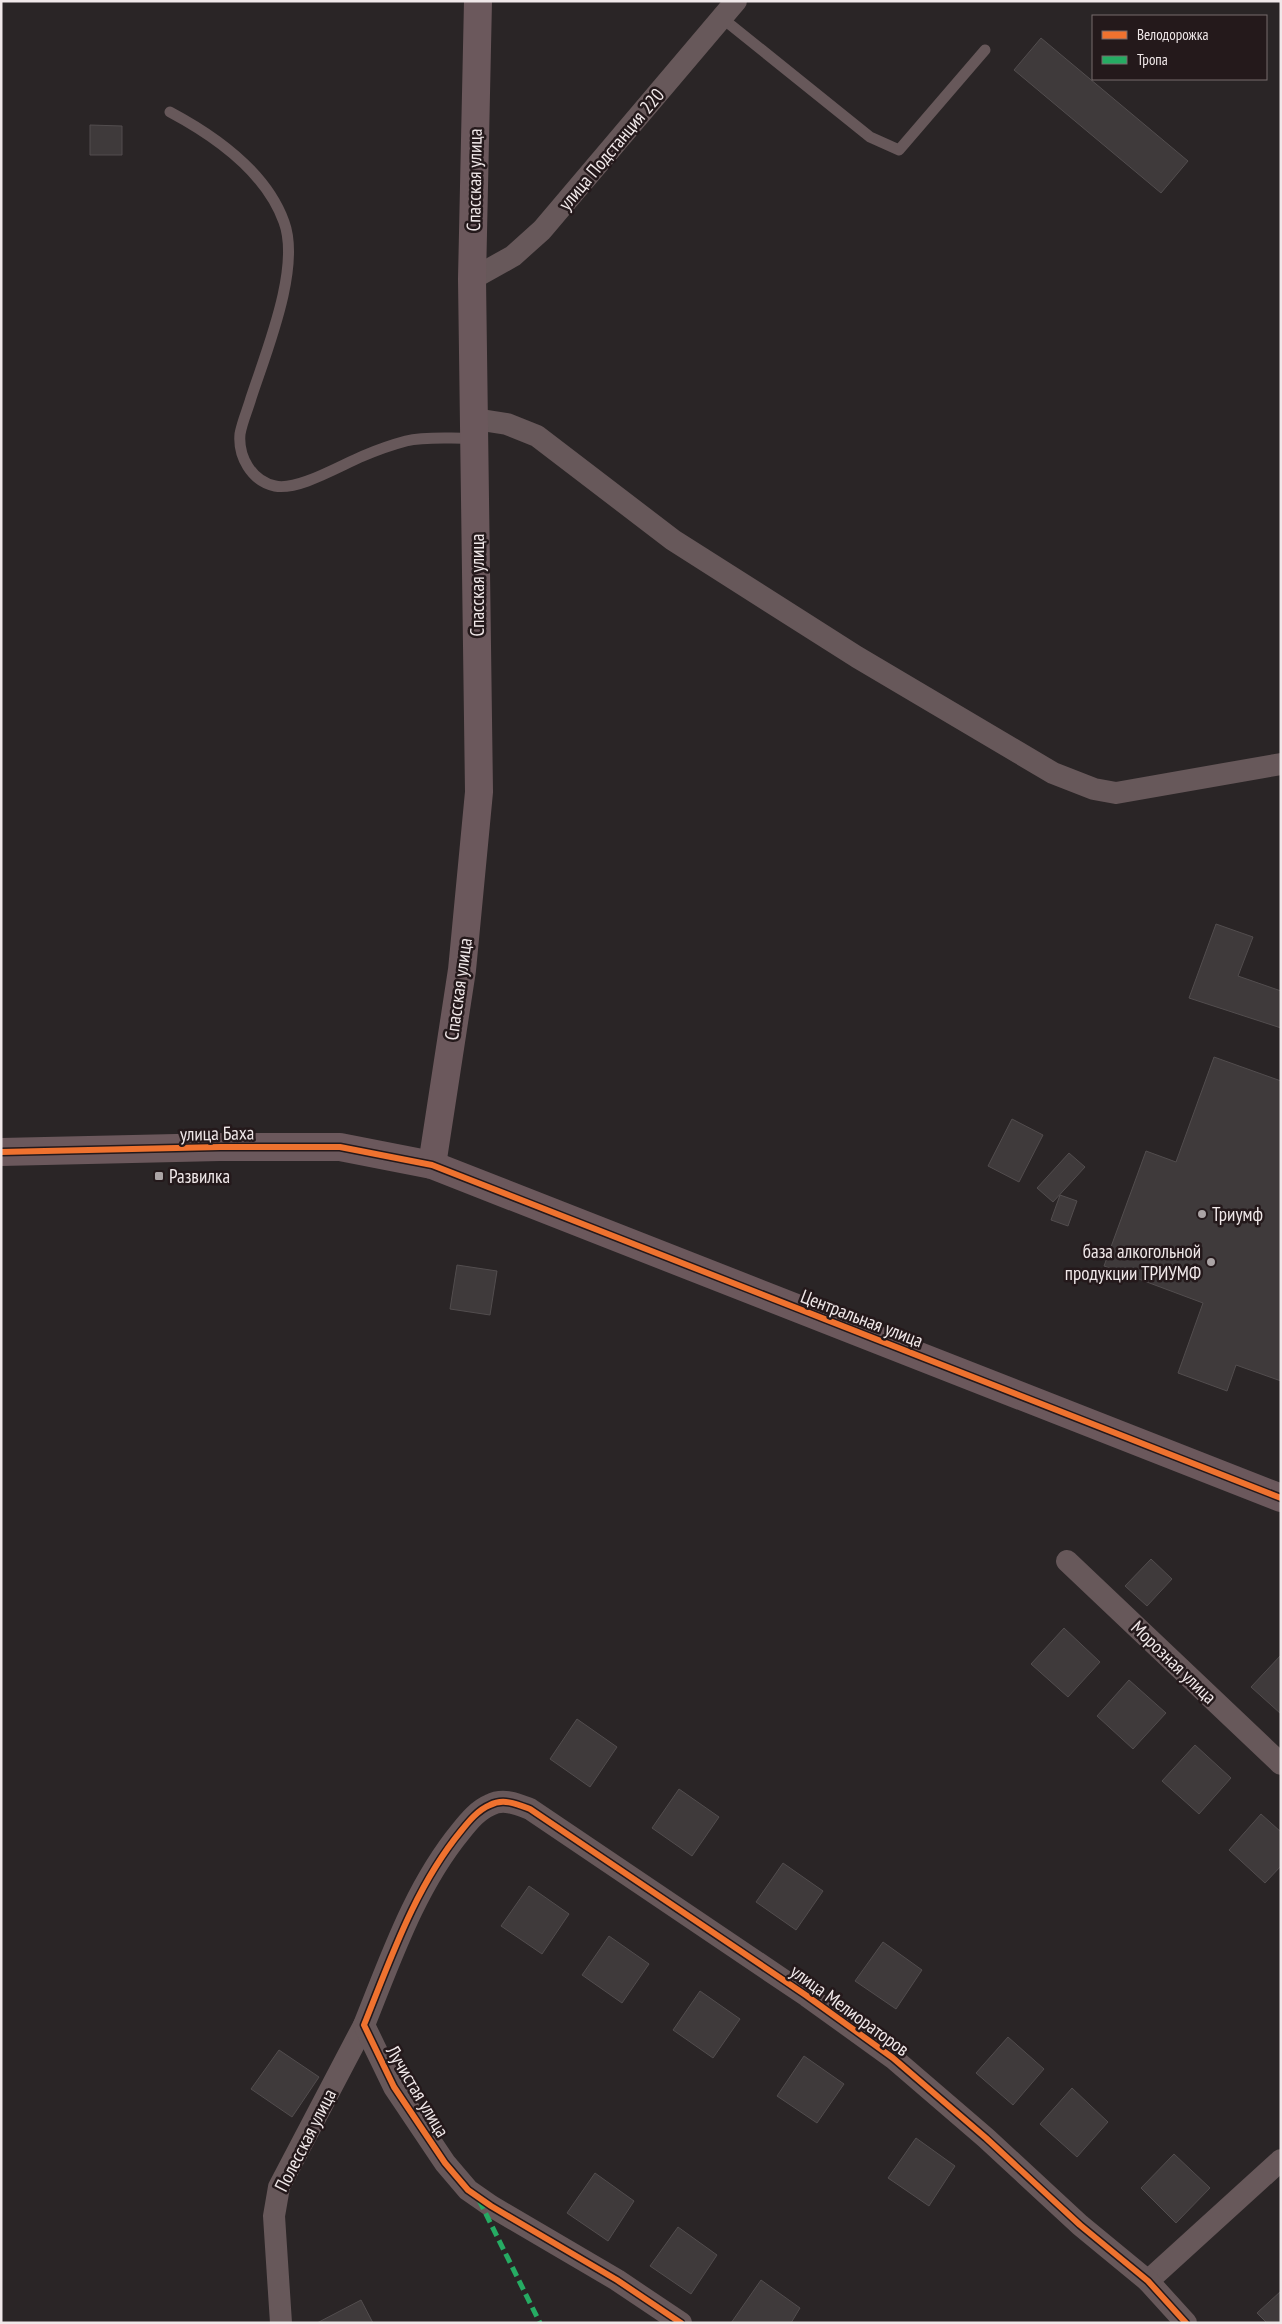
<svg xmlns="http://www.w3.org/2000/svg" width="1282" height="2324" font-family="'PT Sans Narrow',sans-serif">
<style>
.building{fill:#3f3a3b;stroke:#524d4e}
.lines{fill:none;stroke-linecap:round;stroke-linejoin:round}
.lane{stroke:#67585a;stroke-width:11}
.street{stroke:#67585a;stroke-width:22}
.secondary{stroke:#6b585c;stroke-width:28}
.quiet{stroke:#26ab63;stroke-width:5;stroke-dasharray:10 5;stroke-linecap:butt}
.cycleway-casing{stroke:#24191b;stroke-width:9}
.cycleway{stroke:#ef722f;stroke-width:6}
.poi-dot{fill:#aba4a5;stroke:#24191b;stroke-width:2}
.labels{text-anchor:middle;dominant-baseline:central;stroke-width:5;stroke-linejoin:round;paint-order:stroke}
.street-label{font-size:19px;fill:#f0e8e9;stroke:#24191b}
.poi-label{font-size:19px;fill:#f0e8e9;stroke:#24191b;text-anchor:start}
</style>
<rect width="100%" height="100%" fill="#2a2526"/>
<!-- building -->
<g class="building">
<polygon points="1041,38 1188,161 1161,193 1014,70"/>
<polygon points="90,125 122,126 122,155 90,155"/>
<polygon points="1216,924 1253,937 1238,976 1281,991 1281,1028 1189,998"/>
<polygon points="1214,1057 1281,1081 1281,1381 1236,1365 1227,1391 1178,1373 1203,1303 1104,1266 1146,1151 1176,1162"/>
<polygon points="1012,1119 1043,1135 1019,1182 988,1166"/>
<polygon points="1069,1153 1085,1167 1053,1202 1037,1188"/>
<polygon points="1060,1195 1077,1201 1068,1226 1051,1220"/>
<polygon points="457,1265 497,1271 490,1315 450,1309"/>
<polygon points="1151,1559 1172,1579 1147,1606 1125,1586"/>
<polygon points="1064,1628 1100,1662 1068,1697 1031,1664"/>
<polygon points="1281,1655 1281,1714 1251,1687"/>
<polygon points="1129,1680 1166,1713 1133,1749 1097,1716"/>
<polygon points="577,1719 617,1747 590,1787 550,1759"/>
<polygon points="1195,1745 1231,1778 1199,1814 1162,1781"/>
<polygon points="679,1789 719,1817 692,1856 652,1828"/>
<polygon points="1261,1814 1281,1832 1281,1866 1265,1883 1229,1850"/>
<polygon points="783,1863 823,1891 796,1930 756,1902"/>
<polygon points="529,1886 569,1914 542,1954 501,1926"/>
<polygon points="609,1936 649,1964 622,2003 582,1975"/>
<polygon points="883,1942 922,1970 896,2009 855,1981"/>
<polygon points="700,1991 740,2019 713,2058 673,2030"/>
<polygon points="1008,2037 1044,2069 1013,2105 976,2073"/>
<polygon points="279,2050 319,2077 292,2117 251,2089"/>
<polygon points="804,2056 844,2084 817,2123 777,2096"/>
<polygon points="1072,2088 1108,2122 1077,2157 1040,2124"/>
<polygon points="916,2138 955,2166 929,2206 888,2178"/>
<polygon points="1174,2154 1210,2188 1176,2223 1141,2188"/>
<polygon points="595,2173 634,2201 608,2241 567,2213"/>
<polygon points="678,2227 717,2255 691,2294 650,2266"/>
<polygon points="761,2280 800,2308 791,2323 731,2323"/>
<polygon points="1281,2291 1281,2323 1267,2323 1257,2313"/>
<polygon points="361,2300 373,2323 317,2323"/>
</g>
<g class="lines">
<!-- lane -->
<g class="lane">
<polyline points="722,18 870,137 899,150 985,50"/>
<path d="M170 112C215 136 266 172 284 222 301 268 266 352 251 398 248 409 242 422 240 434 238 456 251 481 275 486 298 491 341 465 363 456 377 450 391 445 406 441 427 436 452 439 474 438"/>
</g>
<!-- street -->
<g class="street">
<polyline points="472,279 513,256 542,230 736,1"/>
<polyline points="475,419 507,424 537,436 673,540 857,657 1053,773 1094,789 1116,793 1281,764"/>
<polyline points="1067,1561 1281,1764"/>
<polyline points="1148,2281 1281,2160"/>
<polyline points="281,2323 274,2216 279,2187 364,2025"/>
<path d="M681 2323 617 2280 491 2206 468 2190 445 2163 394 2087 364 2025C391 1958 415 1887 461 1831 469 1821 478 1810 490 1805 503 1798 517 1804 530 1809L807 1996 893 2058 986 2138 1080 2225 1148 2281 1186 2323"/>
</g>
<!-- secondary -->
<g class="secondary">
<polyline points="1,1152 220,1147 340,1147 432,1165 1281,1498"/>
<polyline points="432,1165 462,970 479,792 472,279 478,1"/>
</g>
<!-- quiet -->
<polyline class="quiet" points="479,2200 540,2323"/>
<!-- cycleway casing -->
<g class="cycleway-casing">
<g id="cycleway">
<polyline points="1,1152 220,1147 340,1147 432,1165 1281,1498"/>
<path d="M681 2323 617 2280 491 2206 468 2190 445 2163 394 2087 364 2025C391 1958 415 1887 461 1831 469 1821 478 1810 490 1805 503 1798 517 1804 530 1809L807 1996 893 2058 986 2138 1080 2225 1148 2281 1186 2323"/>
</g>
</g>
<!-- cycleway -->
<use href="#cycleway" class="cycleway"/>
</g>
<!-- markers -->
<g class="poi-dot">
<rect x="154" y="1171" width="10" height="10" rx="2.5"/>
<circle cx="1202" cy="1214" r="5"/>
<circle cx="1211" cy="1262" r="5"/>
</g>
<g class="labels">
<!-- street labels -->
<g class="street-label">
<text transform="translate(611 149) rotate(-50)">улица Подстанция 220</text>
<text transform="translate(474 180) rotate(-89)">Спасская улица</text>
<text transform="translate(477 585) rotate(-90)">Спасская улица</text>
<text transform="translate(458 989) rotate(-82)">Спасская улица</text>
<text transform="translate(217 1133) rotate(-1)">улица Баха</text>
<text transform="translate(862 1318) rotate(21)">Центральная улица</text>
<text transform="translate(1174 1662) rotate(44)">Морозная улица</text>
<text transform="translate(850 2010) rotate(36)">улица Мелиораторов</text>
<text transform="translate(418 2091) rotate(59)">Лучистая улица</text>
<text transform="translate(305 2140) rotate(-63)">Полесская улица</text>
</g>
<!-- poi labels -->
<g class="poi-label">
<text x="169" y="1176">Развилка</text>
<text x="1212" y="1214">Триумф</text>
<text x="1201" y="1251" text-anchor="end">база алкогольной<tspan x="1201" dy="22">продукции ТРИУМФ</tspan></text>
</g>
</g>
<!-- border -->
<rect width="1282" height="2324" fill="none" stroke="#f0e8e9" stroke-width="5"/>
<!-- legend -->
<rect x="1092" y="15" width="175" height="65" fill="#24191b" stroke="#766c6d"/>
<rect x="1102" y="31" width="25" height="8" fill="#ef722f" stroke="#766c6d"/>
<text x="1137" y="40" font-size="15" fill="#f0e8e9">Велодорожка</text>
<rect x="1102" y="56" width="25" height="8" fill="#26ab63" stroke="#766c6d"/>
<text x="1137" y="65" font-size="15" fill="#f0e8e9">Тропа</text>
</svg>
